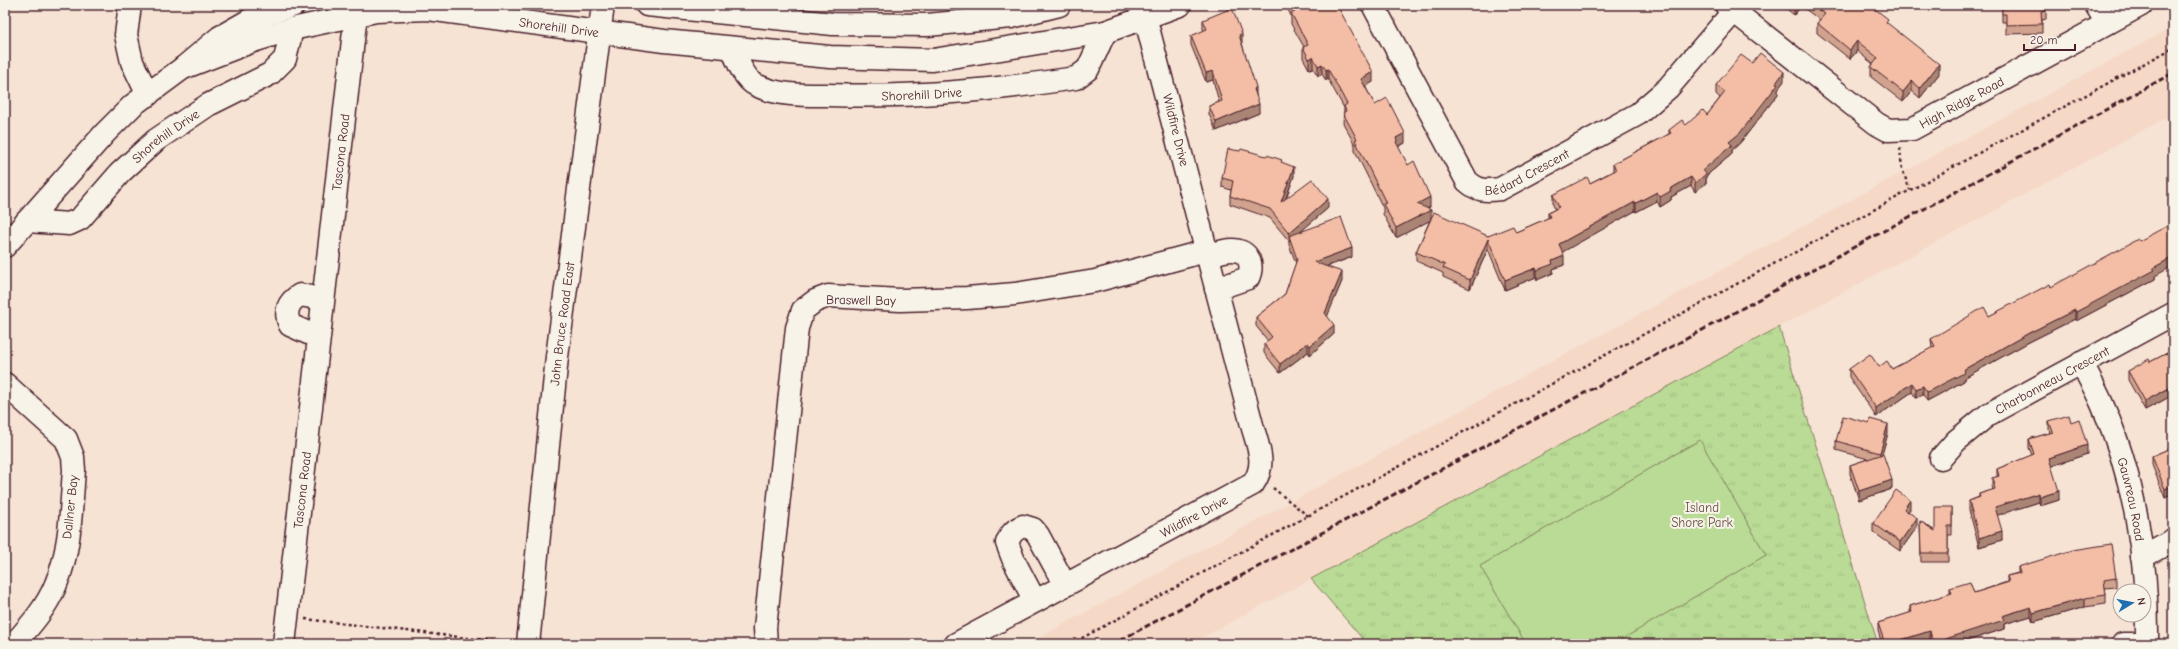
<svg xmlns="http://www.w3.org/2000/svg" width="2178" height="649" font-family="'Comic Neue',sans-serif">
<style>
.built{fill:#f5d8c6}
.grass{fill:url(#grass-tufts);stroke:#827d60}
.pitch{fill:#b9db95;stroke:#827d60}
.lines{fill:none;stroke-linecap:round;stroke-linejoin:round}
.minor-casing{stroke:#4a1f2b;stroke-width:25}
.path{stroke:#4a1f2b;stroke-width:2.5;stroke-dasharray:3 3;stroke-linecap:butt}
.minor{stroke:#f7f3e8;stroke-width:22}
.rail{stroke:#4a1f2b;stroke-width:3;stroke-dasharray:6 3;stroke-linecap:butt}
.wall{fill:#d1a38e;stroke:#4a1f2b}
.shaded-wall{fill:#aa8574;stroke:#4a1f2b}
.building{fill:#f3bea5;stroke:#4a1f2b}
.labels{text-anchor:middle;dominant-baseline:central;stroke-width:4;stroke-linejoin:round;paint-order:stroke}
.street-label{font-size:13px;fill:#4a1f2b;stroke:#f7f3e8}
.park-label{font-size:13px;fill:#664e46;stroke:#f7f3e8}
</style>
<defs>
<pattern id="grass-tufts" width="24" height="20" patternUnits="userSpaceOnUse"><rect width="24" height="20" fill="#b9db95"/><path d="M3 7l-1-3M5 7V3M7 7l1-3M15 17l-1-3M17 17v-4M19 17l1-3" fill="none" stroke="#a1bc81"/></pattern>
</defs>
<rect width="100%" height="100%" fill="#f6e3d4"/>
<filter id="ink" filterUnits="userSpaceOnUse"><feTurbulence type="fractalNoise" baseFrequency=".025" numOctaves="2"/><feDisplacementMap in="SourceGraphic" scale="8" xChannelSelector="R" yChannelSelector="G"/><feConvolveMatrix kernelMatrix="1 2 1 2 8 2 1 2 1" color-interpolation-filters="sRGB"/></filter>
<g filter="url(#ink)">
<!-- built -->
<polygon class="built" points="2173,27 2173,114 1779,327 1190,644 1027,644"/>
<!-- grass -->
<polygon class="grass" points="1779,327 1878,644 1367,644 1311,579"/>
<!-- pitch -->
<polygon class="pitch" points="1700,440 1766,555 1614,644 1526,644 1480,566"/>
<g class="lines">
<!-- minor casing -->
<g class="minor-casing">
<g id="minor">
<polyline points="130,5 126,35 132,62 148,95"/>
<polyline points="647,5 833,24 927,25 1011,17 1059,5"/>
<path id="s1" d="M1373 5 1467 181C1478 191 1485 191 1500 189L1638 114 1668 88 1734 11"/>
<path id="s2" d="M1726 5 1877 124 1888 130 1912 129 2141 5"/>
<polyline points="2096,5 2107,23"/>
<path id="s3" d="M732 48C737 60 744 79 756 85 777 96 806 95 828 95 912 98 993 90 1076 78L1088 69 1105 32"/>
<path id="s4" d="M183 68 253 41 292 29 376 11 428 9 664 41 830 57 933 60 1105 32 1180 5"/>
<path id="s5" d="M27 221 69 224 80 219 120 173 156 140 208 105 270 74 285 59 292 29"/>
<polyline points="5,246 105,133 133,105 183,68 220,37 250,20 294,5"/>
<path d="M1208 255C1215 254 1224 250 1232 250 1249 250 1254 265 1248 278L1216 289"/>
<path d="M318 335 308 333 290 325C284 312 288 302 300 295L322 299"/>
<path id="s6" d="M2081 363C2088 376 2096 390 2102 404 2135 477 2148 564 2147 644"/>
<path d="M5 384 66 439 73 457 74 470C71 507 71 549 56 584 47 607 30 626 14 644"/>
<path id="s7" d="M1941 458 1956 441 1989 414 2173 314"/>
<polyline points="2142,557 2173,540"/>
<path d="M1035 601 1014 561 1007 543C1011 533 1014 530 1023 526L1033 529 1038 535 1065 585"/>
<path id="s8" d="M284 644 357 5"/>
<path id="s9" d="M528 644 557 357 603 5"/>
<polyline points="766,644 765,628 797,328 803,310 815,301 828,296 900,300 967,298 1015,294 1095,281 1206,251"/>
<path id="s10" d="M956 644 1253 484C1267 464 1258 447 1252 425L1142 5"/>
<polyline points="2123,644 2147,644"/>
</g>
</g>
<!-- path -->
<g class="path">
<polyline points="1900,148 1902,169 1910,190"/>
<polyline points="1273,488 1308,516"/>
<polyline points="305,619 510,643"/>
<polyline points="1071,644 2173,48"/>
</g>
<!-- minor -->
<use href="#minor" class="minor"/>
<!-- rail -->
<polyline class="rail" points="1113,644 1684,340 2173,73"/>
</g>
<!-- wall -->
<g class="wall">
<polygon points="1286,5 1337,5 1373,82 1365,86 1375,105 1405,143 1398,147 1430,207 1428,209 1431,219 1488,236 1516,232 1548,218 1548,213 1555,209 1553,205 1553,195 1590,183 1613,171 1613,164 1669,134 1669,130 1686,125 1707,115 1720,98 1716,94 1716,85 1752,63 1784,81 1778,89 1778,94 1740,143 1732,150 1732,154 1706,176 1706,183 1695,192 1691,186 1671,197 1671,200 1660,207 1657,201 1636,212 1635,211 1562,252 1564,265 1553,269 1553,273 1537,280 1536,277 1505,290 1488,249 1470,289 1443,277 1443,273 1416,261 1416,252 1430,220 1396,238 1383,214 1383,208 1355,151 1355,145 1343,123 1344,108 1328,79 1326,81 1322,74 1318,76 1313,68 1309,69 1303,58 1303,47 1304,47 1291,24 1291,16"/>
<polygon points="1782,5 1870,5 1888,24 1939,74 1920,98 1912,91 1903,102 1871,77 1871,67 1873,64 1857,51 1850,59 1817,33 1817,23 1820,20 1801,6 1794,15"/>
<polygon points="2002,5 2046,5 2046,19 2042,20 2042,33 2006,34 2006,22 2002,22"/>
<polygon points="1203,20 1242,43 1256,96 1259,113 1216,131 1209,114 1209,106 1219,102 1213,80 1206,82 1191,45 1191,36 1204,31 1203,29"/>
<polygon points="1282,163 1294,176 1286,199 1328,208 1301,231 1352,257 1326,267 1342,281 1327,316 1334,334 1310,355 1308,352 1280,373 1264,353 1264,344 1268,341 1256,326 1256,317 1285,294 1296,263 1289,245 1289,241 1270,218 1230,204 1230,196 1231,190 1222,187 1222,178"/>
<polygon points="2155,276 2155,279 2076,321 2075,319 2029,342 1964,378 1964,381 1927,401 1923,394 1916,398 1912,392 1876,417 1849,377 1849,369 1879,367 1892,369 1932,348 1931,339 1989,316 2051,287"/>
<polygon points="2173,350 2173,395 2145,410 2128,380 2128,371 2150,362"/>
<polygon points="2049,421 2071,422 2087,454 2051,466 2059,500 2040,506 2039,502 1997,515 2002,540 1979,547 1969,510 1969,501 1979,497 1979,494 1993,490 1992,487 1992,478 1997,477 1997,469 2032,455 2029,448 2029,439 2050,433 2049,430"/>
<polygon points="1888,433 1882,454 1892,489 1859,500 1850,474 1850,465 1868,459 1836,450 1836,441"/>
<polygon points="2173,447 2173,494 2165,498 2152,465 2152,456"/>
<polygon points="1952,507 1952,535 1948,535 1948,562 1921,562 1920,521 1935,531"/>
<polygon points="1910,509 1908,512 1917,527 1900,551 1873,532 1873,523"/>
<polygon points="2018,567 2116,578 2116,587 2105,588 2106,595 2106,604 2085,607 2033,622 2031,616 2004,624 2004,629 1958,644 1931,644 1930,640 1916,644 1882,644 1878,631 1878,623 1910,613 1910,606 1950,594 1950,588 1974,593 2007,582 2007,576 2018,573"/>
</g>
<!-- shaded-wall -->
<g class="shaded-wall">
<polygon points="1794,5 1801,5 1801,6 1794,15"/>
<polygon points="1242,34 1242,43 1239,44 1239,35"/>
<polygon points="1857,41 1857,51 1850,59 1850,50"/>
<polygon points="1313,57 1313,68 1309,69 1309,59"/>
<polygon points="1322,64 1322,74 1318,76 1318,66"/>
<polygon points="1939,64 1939,74 1920,98 1920,88"/>
<polygon points="1328,69 1328,79 1326,81 1326,70"/>
<polygon points="1213,71 1213,80 1206,82 1206,73"/>
<polygon points="1373,72 1373,82 1361,89 1361,79"/>
<polygon points="1784,72 1784,81 1778,89 1778,94 1740,143 1732,150 1732,154 1706,176 1706,183 1695,192 1695,183 1703,170 1729,142"/>
<polygon points="1912,81 1912,91 1903,102 1903,92"/>
<polygon points="1256,87 1256,96 1254,89"/>
<polygon points="1259,104 1259,113 1216,131 1216,122"/>
<polygon points="1405,133 1405,143 1397,147 1396,152 1396,138"/>
<polygon points="1294,167 1294,176 1281,211 1281,202"/>
<polygon points="1691,177 1691,186 1671,197 1671,200 1660,207 1660,197 1670,189"/>
<polygon points="1657,192 1657,201 1636,212 1636,203"/>
<polygon points="1430,197 1430,207 1417,214 1417,204"/>
<polygon points="1328,199 1328,208 1290,241 1289,237 1289,233"/>
<polygon points="1635,202 1635,211 1559,254 1559,244"/>
<polygon points="1431,210 1431,220 1396,238 1396,228"/>
<polygon points="1488,239 1488,249 1470,289 1470,280"/>
<polygon points="1352,248 1352,257 1314,271 1314,262"/>
<polygon points="1564,256 1564,265 1553,269 1553,273 1537,280 1537,270 1552,261"/>
<polygon points="2173,257 2173,266 2155,276 2155,279 2076,321 2076,312 2153,268"/>
<polygon points="1536,268 1536,277 1505,290 1505,280"/>
<polygon points="1342,272 1342,281 1325,322 1325,313"/>
<polygon points="2075,310 2075,319 2029,342 1964,378 1964,381 1927,401 1927,392 1963,370 2029,333"/>
<polygon points="1334,325 1334,334 1310,355 1310,346"/>
<polygon points="1308,343 1308,352 1280,373 1280,364"/>
<polygon points="1912,383 1912,392 1876,417 1876,408"/>
<polygon points="1923,386 1923,394 1916,398 1916,389"/>
<polygon points="2173,386 2173,395 2145,410 2145,401"/>
<polygon points="1888,424 1888,433 1880,462 1880,453"/>
<polygon points="2087,445 2087,454 2049,467 2049,458"/>
<polygon points="1892,480 1892,489 1859,500 1859,491"/>
<polygon points="2173,485 2173,494 2165,498 2165,489"/>
<polygon points="2059,491 2059,500 2040,506 2040,497"/>
<polygon points="2039,493 2039,502 1995,516 1995,507"/>
<polygon points="1910,500 1910,509 1904,518 1904,509"/>
<polygon points="1917,518 1917,527 1900,551 1900,542"/>
<polygon points="2002,531 2002,540 1979,547 1979,538"/>
<polygon points="2085,598 2085,607 2033,622 2033,613"/>
<polygon points="2031,607 2031,616 2004,624 2004,629 1958,644 1933,644 1933,643 2002,616"/>
<polygon points="1930,631 1930,640 1916,644 1901,644 1901,640"/>
</g>
<!-- building -->
<g class="building">
<polygon points="1291,5 1337,5 1373,72 1361,79 1375,105 1387,98 1405,133 1396,138 1397,141 1396,142 1408,165 1414,161 1430,197 1417,204 1431,210 1396,228 1383,204 1386,203 1355,140 1357,139 1343,113 1346,111 1344,106 1347,104 1328,69 1326,70 1322,64 1318,66 1313,57 1309,59 1303,47 1308,45 1291,13 1295,12"/>
<polygon points="1812,5 1870,5 1888,19 1886,22 1939,64 1920,88 1912,81 1903,92 1871,67 1878,58 1857,41 1850,50 1817,23 1825,14"/>
<polygon points="2002,5 2046,5 2046,10 2041,11 2042,24 2006,25 2006,14 2002,14"/>
<polygon points="1232,8 1242,34 1239,35 1256,87 1254,89 1259,104 1216,122 1209,106 1222,101 1213,71 1206,73 1191,36 1207,29 1203,20"/>
<polygon points="1760,53 1784,72 1776,83 1778,84 1740,133 1729,142 1732,145 1703,170 1706,174 1695,183 1691,177 1670,189 1671,191 1660,197 1657,192 1636,203 1635,202 1559,244 1564,256 1552,261 1553,264 1537,270 1536,268 1505,280 1488,239 1470,280 1443,268 1445,265 1416,252 1434,212 1488,236 1513,226 1516,232 1550,217 1548,213 1559,207 1553,195 1587,177 1590,183 1616,170 1613,164 1671,133 1669,130 1682,120 1686,125 1703,110 1707,115 1725,92 1716,85 1741,55 1752,63"/>
<polygon points="1228,149 1240,151 1241,149 1266,156 1267,155 1282,160 1281,162 1294,167 1281,202 1312,179 1328,199 1289,233 1270,209 1230,196 1233,181 1222,178"/>
<polygon points="1341,217 1352,248 1314,262 1342,272 1325,313 1334,325 1310,346 1308,343 1280,364 1264,344 1272,337 1256,317 1285,294 1297,259 1289,236"/>
<polygon points="2169,225 2171,227 2173,226 2173,257 2153,268 2155,270 2076,312 2075,310 2029,333 1963,370 1964,373 1927,392 1923,386 1916,389 1912,383 1876,408 1849,369 1870,354 1879,367 1887,361 1892,369 1935,346 1931,339 1984,307 1989,316 2050,284 2051,287 2138,239 2139,241"/>
<polygon points="2173,350 2173,386 2145,401 2128,371 2149,359 2150,362"/>
<polygon points="2069,415 2071,422 2079,419 2087,445 2049,458 2059,491 2040,497 2039,493 1995,507 2002,531 1979,538 1969,501 1980,497 1979,494 1995,489 1992,478 1999,476 1997,469 2034,454 2029,439 2053,432 2049,421"/>
<polygon points="1843,416 1869,423 1870,419 1888,424 1880,453 1836,441"/>
<polygon points="2173,447 2173,485 2165,489 2152,456"/>
<polygon points="1883,454 1892,480 1859,491 1850,465"/>
<polygon points="1896,490 1910,500 1904,509 1917,518 1900,542 1873,523"/>
<polygon points="1935,507 1952,507 1952,526 1948,526 1948,553 1921,553 1920,521 1935,531"/>
<polygon points="2111,544 2116,578 2104,580 2106,595 2085,598 2033,613 2031,607 2002,616 2004,620 1933,643 1930,631 1901,640 1902,644 1885,644 1878,623 1912,612 1910,606 1952,593 1950,588 1970,582 1974,593 2009,582 2007,576 2020,573 2018,567 2073,550"/>
</g>
</g>
<g class="labels">
<!-- street labels -->
<g class="street-label">
<text stroke="none"><textPath href="#s4" startOffset="386">Shorehill Drive</textPath></text>
<text stroke="none"><textPath href="#s3" startOffset="212">Shorehill Drive</textPath></text>
<text stroke="none"><textPath href="#s2" startOffset="285">High Ridge Road</textPath></text>
<text transform="translate(1176 130) rotate(76)">Wildfire Drive</text>
<text stroke="none"><textPath href="#s5" startOffset="174">Shorehill Drive</textPath></text>
<text stroke="none"><textPath href="#s8" startOffset="495">Tascona Road</textPath></text>
<text stroke="none"><textPath href="#s1" startOffset="266">Bédard Crescent</textPath></text>
<text transform="translate(861 300) rotate(1)">Braswell Bay</text>
<text stroke="none"><textPath href="#s9" startOffset="322">John Bruce Road East</textPath></text>
<text stroke="none"><textPath href="#s7" startOffset="137">Charbonneau Crescent</textPath></text>
<text stroke="none"><textPath href="#s8" startOffset="155">Tascona Road</textPath></text>
<text stroke="none"><textPath href="#s6" startOffset="146">Gauvreau Road</textPath></text>
<text transform="translate(70 507) rotate(-84)">Dallner Bay</text>
<text stroke="none"><textPath href="#s10" startOffset="270">Wildfire Drive</textPath></text>
</g>
<!-- park labels -->
<g class="park-label">
<text x="1702" y="507">Island<tspan x="1702" dy="15">Shore Park</tspan></text>
</g>
</g>
<!-- margin -->
<rect width="2178" height="649" fill="none" stroke="#f7f3e8" stroke-width="20"/>
<rect x="10" y="10" width="2158" height="629" fill="none" stroke="#4a1f2b" stroke-width="1.5" filter="url(#ink)"/>
<!-- north arrow -->
<g transform="translate(2132 603) rotate(80)"><circle r="19" fill="#f7f3e8" stroke="#b29e9c"/>
<path d="M0-3L7 15L0 10L-7 15Z" fill="#1f6fb2"/>
<text y="-6" font-size="11" font-weight="bold" text-anchor="middle" fill="#4a1f2b">N</text>
</g>
<!-- scale -->
<path d="M2024 44v6h51v-6" fill="none" stroke="#4a1f2b" stroke-width="2"/>
<text x="2030" y="44" font-size="12" fill="#4a1f2b" stroke="#f7f3e8" stroke-width="3" paint-order="stroke">20 m</text>
</svg>
